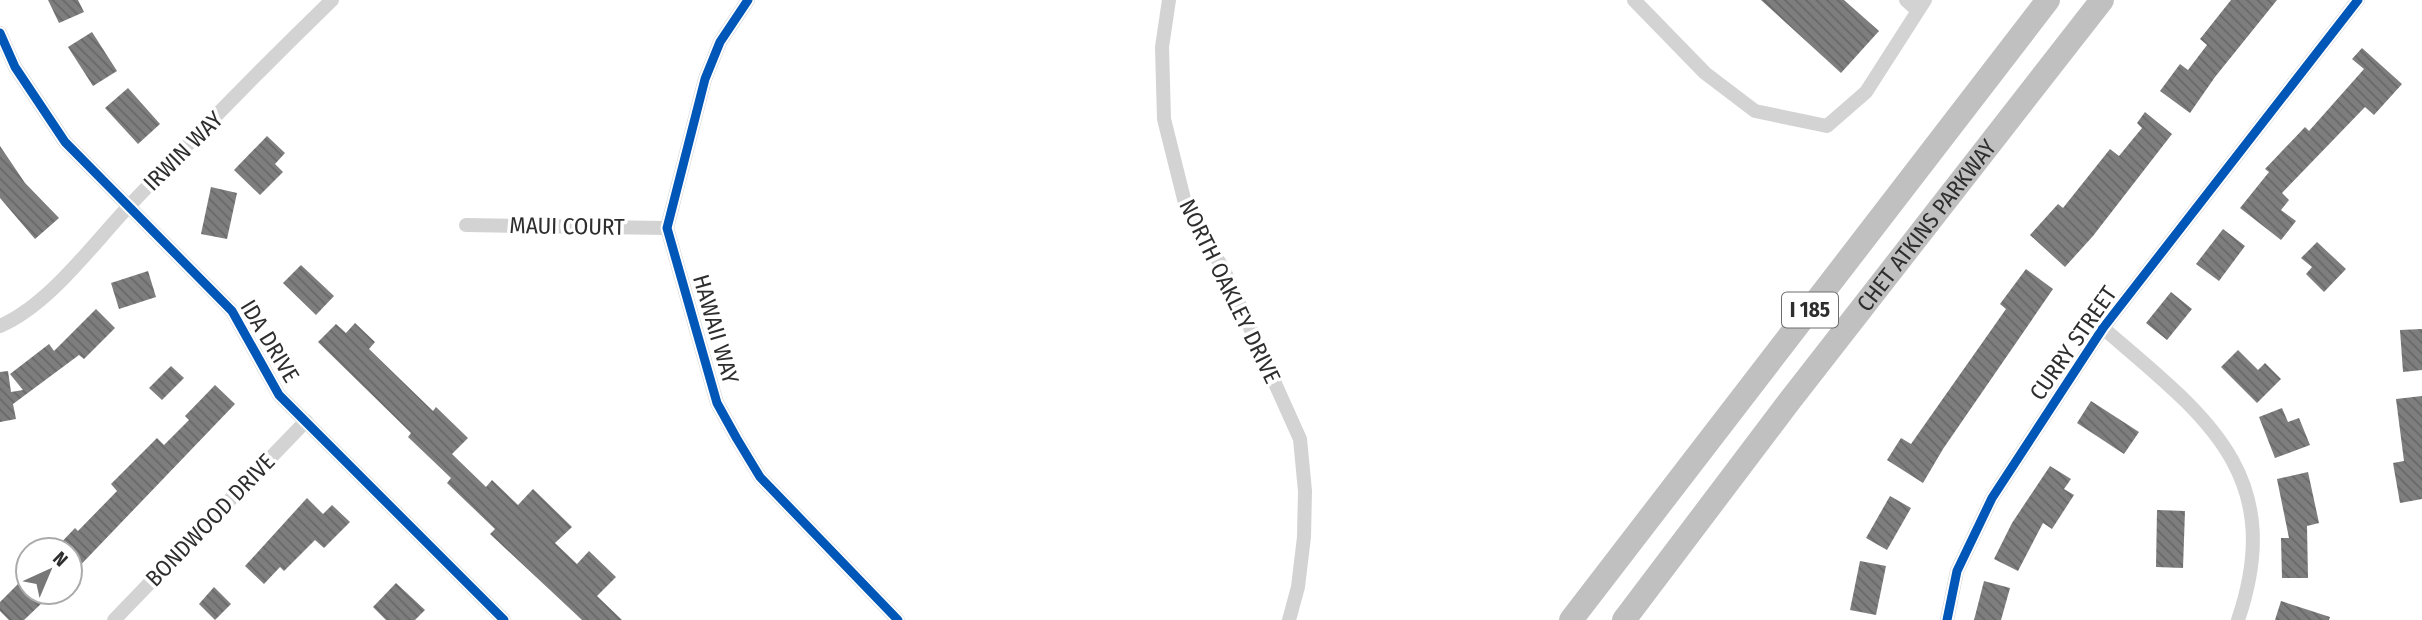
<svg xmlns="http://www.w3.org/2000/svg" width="2422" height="620" font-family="'Fira Sans Condensed',sans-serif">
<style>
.building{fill:url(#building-back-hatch)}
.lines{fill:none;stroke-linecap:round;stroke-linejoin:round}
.minor{stroke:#d3d3d3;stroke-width:14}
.motorway{stroke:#c0c0c0;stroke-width:24}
.cycleway-casing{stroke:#fff;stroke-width:13}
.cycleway{stroke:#0057b8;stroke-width:9}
.labels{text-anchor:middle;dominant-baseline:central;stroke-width:7;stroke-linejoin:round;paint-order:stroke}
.shield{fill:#fff;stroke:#6d6d6d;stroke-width:2}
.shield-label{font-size:21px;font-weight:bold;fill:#2e2e2e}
.street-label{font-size:23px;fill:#2e2e2e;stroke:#fff}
</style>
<defs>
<pattern id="building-back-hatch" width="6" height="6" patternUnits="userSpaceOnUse" patternTransform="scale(1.75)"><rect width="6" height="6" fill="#7e7e7e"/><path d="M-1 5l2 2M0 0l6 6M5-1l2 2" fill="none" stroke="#686868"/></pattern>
</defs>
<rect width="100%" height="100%" fill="#fff"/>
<!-- building -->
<g class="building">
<polygon points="48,0 78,0 84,12 59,23"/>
<polygon points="1761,0 1844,0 1879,31 1841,73"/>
<polygon points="2231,0 2277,0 2215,77 2190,113 2160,91 2180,64 2188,70 2207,45 2200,39"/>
<polygon points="92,32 117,71 93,86 68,47"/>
<polygon points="2362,48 2402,84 2374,115 2365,107 2282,193 2289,200 2281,210 2296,221 2281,240 2240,208 2269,172 2265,169 2305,127 2309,131 2364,69 2352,59"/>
<polygon points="128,88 160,124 138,144 105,108"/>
<polygon points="2145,112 2172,134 2093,236 2065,267 2030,235 2058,204 2063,208 2110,149 2119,156 2142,128 2137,123"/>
<polygon points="267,136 285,153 275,164 283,172 260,195 234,170"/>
<polygon points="0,146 25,183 59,218 35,239 0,198"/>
<polygon points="211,187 237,193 227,239 201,234"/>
<polygon points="2223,229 2245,246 2219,281 2196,264"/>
<polygon points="2317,242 2346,269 2324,292 2306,274 2312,267 2301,258"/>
<polygon points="301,265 334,296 316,315 283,283"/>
<polygon points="2026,269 2053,289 1943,449 1923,483 1887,460 1901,438 1911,444 2006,309 2000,304"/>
<polygon points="148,271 156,297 119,309 111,283"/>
<polygon points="2171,292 2192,309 2167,340 2146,323"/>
<polygon points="96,309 115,328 84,359 79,355 13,404 16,419 0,422 0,372 8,371 11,392 23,390 10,374 49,344 54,351"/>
<polygon points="355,323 375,342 369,349 433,411 436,407 468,438 452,454 486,487 492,480 518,505 533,489 572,527 555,543 577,564 589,551 616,577 597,596 622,620 582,620 490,534 495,529 447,483 451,478 408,437 411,433 318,342 336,324 346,333"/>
<polygon points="2422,329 2422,370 2403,372 2400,330"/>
<polygon points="2238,350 2258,370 2265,363 2281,379 2257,403 2221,367"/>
<polygon points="171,366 184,378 162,400 149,388"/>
<polygon points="215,385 235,404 70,576 70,550 54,550 75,528 78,531 117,491 111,484 157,438 164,445 189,420 185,416"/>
<polygon points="2422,396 2422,499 2400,503 2393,463 2404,461 2396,399"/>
<polygon points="2091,401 2139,432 2124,454 2077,423"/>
<polygon points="2282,408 2288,422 2299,418 2310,445 2275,458 2259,417"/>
<polygon points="2050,466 2071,479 2064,489 2074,495 2052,529 2043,523 2018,571 1994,559 2012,523"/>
<polygon points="2308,472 2319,523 2307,526 2308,578 2282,578 2281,538 2289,538 2277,479"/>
<polygon points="1890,496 1911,508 1887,550 1866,538"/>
<polygon points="307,498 323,514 332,505 350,522 324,548 315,540 284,571 280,567 264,584 245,566"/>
<polygon points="2157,510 2185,511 2183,568 2156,567"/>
<polygon points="1860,561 1886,566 1876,615 1850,610"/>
<polygon points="21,581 28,587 28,592 33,592 43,602 24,620 9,620 0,611 0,602"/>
<polygon points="1984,581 2010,588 2001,620 1974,620"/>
<polygon points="396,583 425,610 415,620 386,620 373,607"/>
<polygon points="214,587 231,604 215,620 199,604"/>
<polygon points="2281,601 2330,617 2329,620 2275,620"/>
</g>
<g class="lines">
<!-- minor -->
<g class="minor">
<polyline points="748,0 720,42 705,79 667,228 717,403 737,439 760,477 898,620"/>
<polyline points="1169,0 1162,47 1164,119 1186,207 1224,270 1300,439 1305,491 1304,537 1298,587 1289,620"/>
<polyline points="1634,0 1705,73 1755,111 1827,126 1866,92 1925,0"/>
<polyline points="1906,0 1917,10"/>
<polyline points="0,33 15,67 65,142 232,311 279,395 504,620"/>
<polyline points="466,225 667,228"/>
<path d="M0 326C49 305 92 245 129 206 195 136 263 67 332 0"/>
<path d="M2103 328C2204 415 2288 473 2238 620"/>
<polyline points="114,620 306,421"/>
<polyline points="1947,620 1957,571 1992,498 2103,328 2358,0"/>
</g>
<!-- motorway -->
<g class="motorway">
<polyline points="1571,620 2048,0"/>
<path id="s1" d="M1624 620 1788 403 2102 0"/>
</g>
<!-- cycleway casing -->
<g class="cycleway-casing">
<g id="cycleway">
<polyline points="748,0 720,42 705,79 667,228 717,403 737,439 760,477 898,620"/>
<polyline points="0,33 15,67 65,142 232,311 279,395 504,620"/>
<polyline points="1947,620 1957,571 1992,498 2103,328 2358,0"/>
</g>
</g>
<!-- cycleway -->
<use href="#cycleway" class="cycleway"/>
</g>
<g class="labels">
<!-- shield labels -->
<rect class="shield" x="1782" y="292.5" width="56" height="35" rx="5"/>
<g class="shield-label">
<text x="1810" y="310">I 185</text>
</g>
<!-- street labels -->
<g class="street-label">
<text transform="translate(183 151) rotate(-45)">IRWIN WAY</text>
<text transform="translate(567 226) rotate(1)">MAUI COURT</text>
<text stroke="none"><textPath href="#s1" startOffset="497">CHET ATKINS PARKWAY</textPath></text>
<text transform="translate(1230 291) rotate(64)">NORTH OAKLEY DRIVE</text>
<text transform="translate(716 329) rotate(74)">HAWAII WAY</text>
<text transform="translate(270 341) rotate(59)">IDA DRIVE</text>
<text transform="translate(2073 343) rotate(-55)">CURRY STREET</text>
<text transform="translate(210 520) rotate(-46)">BONDWOOD DRIVE</text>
</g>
</g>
<!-- north arrow -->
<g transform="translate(49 571) rotate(44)"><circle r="33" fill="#ffffff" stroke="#ababab" stroke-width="2"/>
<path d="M0-5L12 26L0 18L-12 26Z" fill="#777777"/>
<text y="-10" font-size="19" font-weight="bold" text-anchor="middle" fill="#2e2e2e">N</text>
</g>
</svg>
